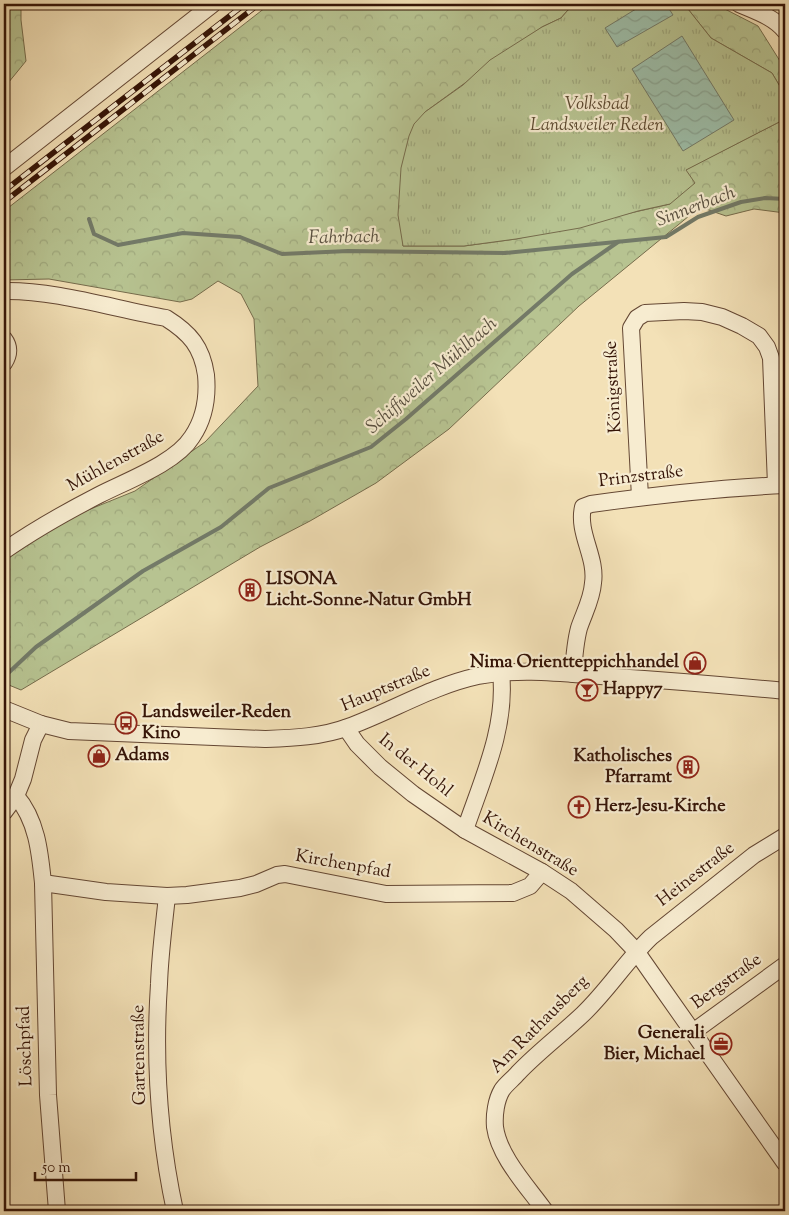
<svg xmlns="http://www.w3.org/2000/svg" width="789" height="1215" font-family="'Sorts Mill Goudy',serif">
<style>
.forest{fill:url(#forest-crowns);stroke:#766c4c}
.park{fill:url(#park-tufts);stroke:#766c4c}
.water{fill:url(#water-waves);stroke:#737a68}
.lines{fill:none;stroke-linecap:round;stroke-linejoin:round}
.stream{stroke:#737a68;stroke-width:4}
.minor-casing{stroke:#644733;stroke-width:18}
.minor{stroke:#f7ecd0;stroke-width:16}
.rail-casing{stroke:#351407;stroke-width:5.5}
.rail{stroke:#f7ecd0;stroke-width:4;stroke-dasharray:11;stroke-linecap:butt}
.labels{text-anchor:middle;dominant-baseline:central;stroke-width:4.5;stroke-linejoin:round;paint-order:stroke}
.park-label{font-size:18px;font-style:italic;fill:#5c4930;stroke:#f7ecd0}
.street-label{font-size:18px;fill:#351407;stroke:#f7ecd0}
.poi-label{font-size:18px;font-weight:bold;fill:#351407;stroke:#f7ecd0;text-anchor:start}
.water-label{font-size:19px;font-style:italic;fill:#595040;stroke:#f7ecd0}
</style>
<defs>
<pattern id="forest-crowns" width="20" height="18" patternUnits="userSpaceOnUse" patternTransform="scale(1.25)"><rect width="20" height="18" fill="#b7c391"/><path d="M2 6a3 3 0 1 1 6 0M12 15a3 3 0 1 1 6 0" fill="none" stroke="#9ea77c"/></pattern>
<pattern id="park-tufts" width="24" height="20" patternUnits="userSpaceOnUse" patternTransform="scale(1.25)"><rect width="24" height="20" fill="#b7c391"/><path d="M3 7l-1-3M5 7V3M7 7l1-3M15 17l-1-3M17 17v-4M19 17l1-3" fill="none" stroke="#9ea77c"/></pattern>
<pattern id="water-waves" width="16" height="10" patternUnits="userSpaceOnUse" patternTransform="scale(1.25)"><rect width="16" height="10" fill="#9dbea9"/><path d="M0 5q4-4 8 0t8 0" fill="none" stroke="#88a290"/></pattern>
</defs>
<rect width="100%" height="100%" fill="#f3e1b7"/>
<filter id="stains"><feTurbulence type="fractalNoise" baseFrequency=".004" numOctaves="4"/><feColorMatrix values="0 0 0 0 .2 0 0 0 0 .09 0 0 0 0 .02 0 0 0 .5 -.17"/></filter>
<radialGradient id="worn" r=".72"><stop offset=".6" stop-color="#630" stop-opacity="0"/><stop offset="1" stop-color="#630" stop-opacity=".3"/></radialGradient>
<!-- forest -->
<g class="forest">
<polygon points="4,4 21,4 21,20 26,61 4,88"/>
<polygon points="270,4 578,4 568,10 561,18 542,27 425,112 402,233 403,246 464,246 516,239 670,204 685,170 785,119 785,213 754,209 726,216 700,207 579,306 449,429 376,483 310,521 260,547 21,690 4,683 4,558 51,525 135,491 205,442 258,386 254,319 241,294 218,281 192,299 180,302 49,279 4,280 4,211"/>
<polygon points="684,4 717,4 721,7 758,26 785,69 785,95 772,73 711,38"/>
</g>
<!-- park -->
<polygon class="park" points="578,4 684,4 711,38 772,73 785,95 785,119 686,170 695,183 670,204 638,211 580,228 516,239 464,246 403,246 398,215 401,168 409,136 414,124 425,112 463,85 490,60 542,27 561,18 568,10"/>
<!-- water -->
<g class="water">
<polygon points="644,4 666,4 673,15 617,47 605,28"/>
<polygon points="682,36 734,120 683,151 632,69"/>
</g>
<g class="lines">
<!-- stream -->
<g class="stream">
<polyline points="89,219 94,234 118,245 183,233 240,237 282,254 348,251 505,253 666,237 698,217 741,202 765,198 785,199"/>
<polyline points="4,677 36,647 143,571 221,527 269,488 371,447 406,419 572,274 618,242"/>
</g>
<!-- minor casing -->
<g class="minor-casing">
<g id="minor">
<path d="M739 4C755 11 774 17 785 31"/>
<polyline points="4,168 213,4"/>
<path d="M4 291C55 290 115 309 166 318 190 333 202 347 206 375 208 397 205 418 192 437 176 463 126 481 99 495 66 512 34 530 4 551"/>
<path d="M4 339C10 347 9 355 4 363"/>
<polyline points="640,497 631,328 637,318 645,313 684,311 702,312 722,317 742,326 759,336 767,347 771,358 776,485"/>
<path d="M573 674C574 658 575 643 579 628 584 613 592 599 593 583 597 557 577 533 583 507L591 504C656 495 720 488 785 485"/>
<path d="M4 709 41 724 69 731 265 739C292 738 322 737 348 727 392 711 432 686 478 676 518 668 560 673 600 676 662 680 723 685 785 691"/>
<polyline points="346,728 357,744 380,767 413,794 465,830 542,872 571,891 616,930 636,951 664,991 785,1163"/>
<path d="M16 796C37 820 40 853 43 883L48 1095 57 1211"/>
<polyline points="4,812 16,796 23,779 33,740 41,724"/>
<path d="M465 830C482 780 507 727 501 673"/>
<polyline points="43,883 106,892 167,896 187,895 240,888 256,884 277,875 285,874 386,894 513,893 530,886 542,872"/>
<path d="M167 896C164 925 160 954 159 984 154 1059 159 1137 175 1211"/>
<polyline points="693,1032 785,965"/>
<path d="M545 1211C528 1187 499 1157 495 1127 494 1115 496 1100 502 1090 506 1084 513 1079 518 1073 538 1052 562 1034 583 1014 608 990 626 961 651 937L754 855 785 836"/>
</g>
</g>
<!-- minor -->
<use href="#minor" class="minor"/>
<!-- rail casing -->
<g class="rail-casing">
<g id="rail">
<polyline points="4,191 245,4"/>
<polyline points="4,202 259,4"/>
</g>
</g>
<!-- rail -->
<use href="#rail" class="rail"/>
</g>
<!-- icons -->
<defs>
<g id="building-ring" transform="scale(1.125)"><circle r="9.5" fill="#f7ecd0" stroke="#8f2418" stroke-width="1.5"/><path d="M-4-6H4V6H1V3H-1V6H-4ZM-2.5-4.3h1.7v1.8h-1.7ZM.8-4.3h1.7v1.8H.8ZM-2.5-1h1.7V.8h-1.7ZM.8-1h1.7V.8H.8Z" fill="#8f2418"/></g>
<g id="shop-ring" transform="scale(1.125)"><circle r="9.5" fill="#f7ecd0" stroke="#8f2418" stroke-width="1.5"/><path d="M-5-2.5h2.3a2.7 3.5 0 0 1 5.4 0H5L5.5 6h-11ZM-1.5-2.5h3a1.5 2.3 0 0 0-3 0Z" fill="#8f2418"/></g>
<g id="bar-ring" transform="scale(1.125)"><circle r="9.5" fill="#f7ecd0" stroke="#8f2418" stroke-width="1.5"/><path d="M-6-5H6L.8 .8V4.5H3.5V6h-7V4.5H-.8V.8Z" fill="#8f2418"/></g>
<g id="bus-ring" transform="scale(1.125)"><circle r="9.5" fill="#f7ecd0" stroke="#8f2418" stroke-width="1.5"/><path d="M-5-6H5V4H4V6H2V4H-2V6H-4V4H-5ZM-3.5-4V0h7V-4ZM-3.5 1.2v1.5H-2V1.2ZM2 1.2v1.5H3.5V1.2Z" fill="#8f2418"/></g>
<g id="church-ring" transform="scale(1.125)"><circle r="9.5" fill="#f7ecd0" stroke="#8f2418" stroke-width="1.5"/><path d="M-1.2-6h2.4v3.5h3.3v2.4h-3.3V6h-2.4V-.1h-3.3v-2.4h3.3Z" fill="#8f2418"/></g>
<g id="office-ring" transform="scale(1.125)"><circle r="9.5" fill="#f7ecd0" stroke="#8f2418" stroke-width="1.5"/><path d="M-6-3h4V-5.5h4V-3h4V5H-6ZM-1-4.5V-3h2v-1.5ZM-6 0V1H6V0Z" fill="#8f2418"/></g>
</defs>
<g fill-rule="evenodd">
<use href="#building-ring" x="250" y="590"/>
<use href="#shop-ring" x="695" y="663"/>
<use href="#bar-ring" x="587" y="690"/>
<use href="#bus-ring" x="126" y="723"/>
<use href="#shop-ring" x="99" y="756"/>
<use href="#building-ring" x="688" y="767"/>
<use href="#church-ring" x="579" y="807"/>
<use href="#office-ring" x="721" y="1044"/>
</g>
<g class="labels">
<!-- park labels -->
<g class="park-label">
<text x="597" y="105">Volksbad<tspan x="597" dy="21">Landsweiler Reden</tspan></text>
</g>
<!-- street labels -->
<g class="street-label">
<text transform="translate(614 387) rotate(-93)">Königstraße</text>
<text transform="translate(116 462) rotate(-29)">Mühlenstraße</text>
<text transform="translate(641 477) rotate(-7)">Prinzstraße</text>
<text transform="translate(386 689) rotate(-23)">Hauptstraße</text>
<text transform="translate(415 766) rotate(39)">In der Hohl</text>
<text transform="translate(530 845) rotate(31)">Kirchenstraße</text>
<text transform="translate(343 865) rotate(10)">Kirchenpfad</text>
<text transform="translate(696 875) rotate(-38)">Heinestraße</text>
<text transform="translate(727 982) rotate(-36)">Bergstraße</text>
<text transform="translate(540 1025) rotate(-45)">Am Rathausberg</text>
<text transform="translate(26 1046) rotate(-92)">Löschpfad</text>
<text transform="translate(140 1055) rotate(-91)">Gartenstraße</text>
</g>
<!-- poi labels -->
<g class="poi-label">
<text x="266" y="580">LISONA<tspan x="266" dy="21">Licht-Sonne-Natur GmbH</tspan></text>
<text x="679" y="663" text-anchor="end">Nima Orientteppichhandel</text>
<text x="603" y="690">Happy7</text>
<text x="142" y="713">Landsweiler-Reden<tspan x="142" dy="21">Kino</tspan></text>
<text x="115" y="756">Adams</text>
<text x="672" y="757" text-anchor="end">Katholisches<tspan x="672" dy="21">Pfarramt</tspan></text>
<text x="595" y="807">Herz-Jesu-Kirche</text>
<text x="705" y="1034" text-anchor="end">Generali<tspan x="705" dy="21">Bier, Michael</tspan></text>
</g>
<!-- water labels -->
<g class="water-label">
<text transform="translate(696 207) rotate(-21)">Sinnerbach</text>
<text transform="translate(344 238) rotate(-1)">Fahrbach</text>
<text transform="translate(432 376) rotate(-41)">Schiffweiler Mühlbach</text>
</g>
</g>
<!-- margin -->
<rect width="789" height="1215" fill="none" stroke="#f3e1b7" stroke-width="20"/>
<rect x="5" y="5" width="779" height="1205" fill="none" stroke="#351407" stroke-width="2.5"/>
<rect x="10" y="10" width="769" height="1195" fill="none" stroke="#351407"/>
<!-- scale -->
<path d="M35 1172v8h101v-8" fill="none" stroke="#351407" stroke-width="2.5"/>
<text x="42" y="1172" font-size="15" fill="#351407" stroke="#f7ecd0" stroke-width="4" paint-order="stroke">50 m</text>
<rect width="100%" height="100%" filter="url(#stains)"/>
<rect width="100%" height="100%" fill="url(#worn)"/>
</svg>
